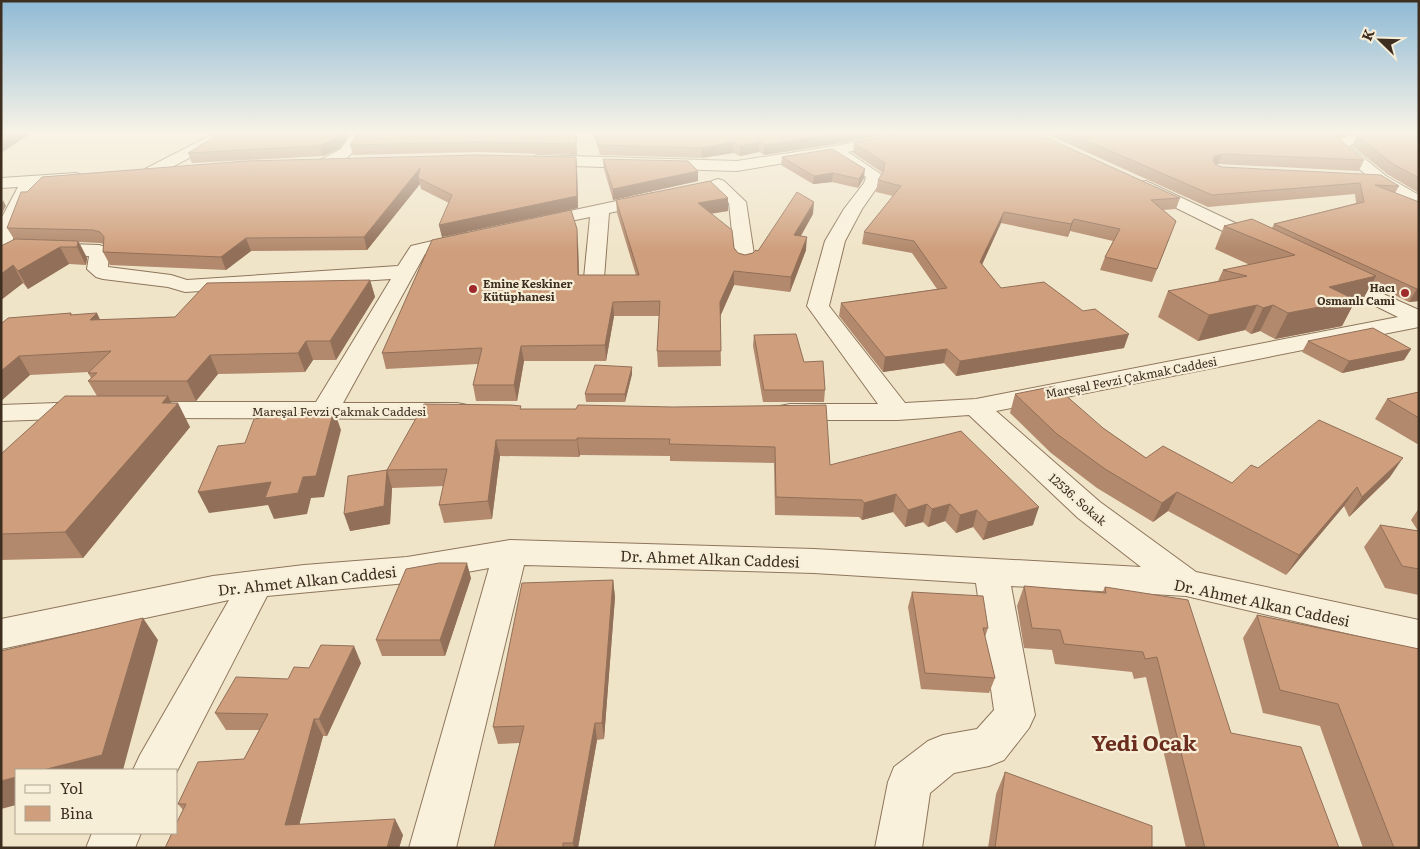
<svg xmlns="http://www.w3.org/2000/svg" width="1420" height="849" font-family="Literata,serif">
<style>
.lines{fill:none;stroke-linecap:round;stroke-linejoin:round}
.minor-casing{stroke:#8d765c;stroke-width:2}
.minor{fill:#faf1dc;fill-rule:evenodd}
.wall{fill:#b2896c}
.shaded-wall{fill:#916f58}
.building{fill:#cf9f7d;stroke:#916f58}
.poi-dot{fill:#9e2a2b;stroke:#f7eed8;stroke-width:2}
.labels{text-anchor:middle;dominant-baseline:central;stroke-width:4.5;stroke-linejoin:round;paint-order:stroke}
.far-poi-label{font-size:11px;font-weight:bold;fill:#3d2e20;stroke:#f7eed8;text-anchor:start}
.street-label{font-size:12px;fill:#3d2e20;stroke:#f7eed8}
.near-street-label{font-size:15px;fill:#3d2e20;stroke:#f7eed8}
.near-district-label{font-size:21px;font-weight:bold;fill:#6b2e1e;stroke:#f7eed8}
</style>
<rect width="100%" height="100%" fill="#f0e4c8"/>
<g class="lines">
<!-- minor casing -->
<g class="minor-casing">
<g id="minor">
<polygon points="217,132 234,132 232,135 157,175 145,175 143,172 145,169"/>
<path d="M352 132H366C357 147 343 171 322 165L319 162 322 159 341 149Z"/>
<polygon points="903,132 928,132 921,136 848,152 882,175 880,183 862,209 845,241 829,306 905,403 976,399 1398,317 1325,281 1322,277 1325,273 1332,271 1419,310 1419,327 996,411 1100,502 1196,572 1419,620 1419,650 1186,596 1011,586 1035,715 1029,728 1004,760 989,766 954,773 930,793 922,848 875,848 888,782 894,767 928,741 943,735 977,729 994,710 976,583 814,573 524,565 456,848 409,848 489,568 407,583 267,596 176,773 176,770 133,770 140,755 229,600 1,649 1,619 213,576 304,565 407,557 510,540 814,549 1141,567 1078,518 969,415 898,420 790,420 780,418 777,412 780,406 790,404 878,404 807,306 825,241 844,209 864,183 866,177 832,155 737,171 538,165 533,163 530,160 533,157 538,155 737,161 835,146"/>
<polygon points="1356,132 1373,132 1371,135 1349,146 1386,176 1419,195 1419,208 1413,207 1374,182 1332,145 1334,142"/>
<polygon points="76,173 82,175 84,178 82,181 36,186 22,211 12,242 99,245 106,247 109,251 108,267 171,275 187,280 398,266 411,246 466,233 473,235 475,239 473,243 425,254 343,403 457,403 467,405 470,411 467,417 457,419 145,418 136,416 132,410 136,404 145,402 316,402 391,279 185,292 168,287 103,279 96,277 87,269 89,256 1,253 1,219 18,187 1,188 1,178"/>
<polygon points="718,179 724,181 746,202 755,261 752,265 745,267 738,265 735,261 729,203 710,184 712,181"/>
<polygon points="1146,181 1267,238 1270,242 1267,246 1260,248 1253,246 1140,190 1138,186 1140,182"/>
<polygon points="654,193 660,194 663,198 660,202 609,213 604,278 601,282 594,284 587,282 584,278 590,217 537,228 531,227 528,223 531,219 537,218"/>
<polygon points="85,402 94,404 98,410 94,416 85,418 1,421 1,405"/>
<polygon points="92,833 141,833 135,848 86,848"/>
</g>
</g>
<!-- minor -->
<use href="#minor" class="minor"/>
</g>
<!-- wall -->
<g class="wall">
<polygon points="223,132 351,132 340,148 323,156 192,163 188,153"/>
<polygon points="359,132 576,132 577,155 479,152 353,155 350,145"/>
<polygon points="593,132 896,132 835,144 764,155 759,152 740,156 733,153 702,158 600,155"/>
<polygon points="1042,132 1352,132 1338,138 1364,160 1359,171 1218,164 1216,165 1222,167 1399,186 1395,193 1419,202 1419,301 1409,302 1371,284 1362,301 1354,303 1342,326 1275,339 1260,331 1251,334 1245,330 1198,341 1158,317 1168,291 1218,281 1223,270 1250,265 1215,249 1224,226 1272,228 1274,224 1356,203 1355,194 1208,207"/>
<polygon points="1419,132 1419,193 1387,174 1352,146 1357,136"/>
<polygon points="854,143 1180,198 1176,209 1163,210 1176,221 1152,282 1100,270 1105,257 1113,241 1070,231 1068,237 1001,223 982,265 1001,288 1124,348 956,376 944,363 883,372 839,316 841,303 937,289 912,253 862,244 864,232 893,196 876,192 878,180 883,173 853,153"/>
<polygon points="782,157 864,178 858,188 832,182 813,184 781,165"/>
<polygon points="603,159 698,181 613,200 604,169"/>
<polygon points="577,168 578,208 442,237 439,225 449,203 421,189 420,184 367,250 251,251 226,270 110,265 103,252 104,244 100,243 79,242 87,258 86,265 69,264 28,289 23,283 1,300 14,239 7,228 21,192"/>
<polygon points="728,198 728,211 711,214 734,248 738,253 745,255 758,251 813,214 801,236 806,250 790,292 734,285 720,316 721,366 658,367 657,351 659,316 614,316 606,361 524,361 517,401 476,401 473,385 478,364 386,369 382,353 578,243 579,275 636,275 617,213 616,200"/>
<polygon points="370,280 375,297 336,360 313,360 305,372 218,374 196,401 170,401 190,427 83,558 1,560 1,454 97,396 88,381 91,378 88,373 89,372 30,375 1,401 1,324 71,313 72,315 100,320 175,317"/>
<polygon points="754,335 804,362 825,390 824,402 763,402 753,346"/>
<polygon points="1308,341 1411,349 1404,360 1342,373 1302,352"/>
<polygon points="632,374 625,402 586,402 585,394"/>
<polygon points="1419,392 1419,445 1375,419 1387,399"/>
<polygon points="1015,394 1103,428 1146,458 1232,483 1258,468 1390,477 1349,517 1344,506 1286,575 1168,511 1153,522 1097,488 1051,453 1010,413"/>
<polygon points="673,407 830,465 1033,525 983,540 973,527 956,533 945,521 928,527 923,522 905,527 893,512 862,520 859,517 775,515 774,463 670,461 670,456 580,455 579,457 500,456 492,519 444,523 439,505 444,486 392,488 390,524 350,531 387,470 521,409 576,409"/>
<polygon points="1419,508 1419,595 1385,588 1364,547 1380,525 1418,531 1411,520"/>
<polygon points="471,578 445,656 382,656 376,640"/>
<polygon points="613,580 615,597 604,739 597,740 578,848 494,848 520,743 498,744 493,727"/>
<polygon points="1024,586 1102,593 1105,587 1231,733 1339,848 1186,848 1146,677 1134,679 1132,672 1055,664 1052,650 1024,648 1017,606"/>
<polygon points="912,592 988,628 985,637 995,678 989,693 921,689 908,607"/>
<polygon points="1257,615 1419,649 1419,848 1363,848 1320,726 1263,713 1243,638"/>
<polygon points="361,663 327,736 323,736 299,824 403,835 399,848 165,848 183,810 178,804 244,759 259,730 226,730 215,713 288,679"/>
<polygon points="1005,772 1152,848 988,848 996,794"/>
</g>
<!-- shaded-wall -->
<g class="shaded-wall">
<polygon points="15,132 33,132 1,153 1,141"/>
<polygon points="341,132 351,132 340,148 323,156 319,146"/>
<polygon points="848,132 896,132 835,144 764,155 764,145"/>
<polygon points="1337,132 1352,132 1333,140 1335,134"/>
<polygon points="733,142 733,153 702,158 702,148"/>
<polygon points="760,142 759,152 740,156 740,146"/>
<polygon points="1222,154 1218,164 1210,167 1214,156"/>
<polygon points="576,157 577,168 578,208 442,237 439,225"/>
<polygon points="420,168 418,178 420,184 367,250 364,237"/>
<polygon points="865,169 864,178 858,188 859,179"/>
<polygon points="698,171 698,181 613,200 613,189"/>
<polygon points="833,173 832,182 813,184 814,176"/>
<polygon points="728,198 728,211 698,215 698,203"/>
<polygon points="3,200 6,206 1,215 1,204"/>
<polygon points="814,202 813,214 793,249 794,235"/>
<polygon points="1004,212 1001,223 977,275 980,262"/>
<polygon points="1074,219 1068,237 1071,224"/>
<polygon points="577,229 578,243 579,289 578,275"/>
<polygon points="807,237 806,250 790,292 791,277"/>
<polygon points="246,238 251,251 226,270 221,257"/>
<polygon points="78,241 87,258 86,265 77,247"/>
<polygon points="60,247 69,264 28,289 18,271"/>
<polygon points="13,265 23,283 1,300 1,274"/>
<polygon points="734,271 734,285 720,317 720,302"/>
<polygon points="1376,276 1362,301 1354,303 1342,326 1275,339 1288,313 1329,287"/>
<polygon points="370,280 375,297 336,360 330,341"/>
<polygon points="1417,289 1419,289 1419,301 1409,302"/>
<polygon points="613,302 614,316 606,361 605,345"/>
<polygon points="1257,305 1245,330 1198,341 1209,315"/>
<polygon points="1273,305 1260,331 1251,334 1263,308"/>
<polygon points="97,313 106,332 90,320"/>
<polygon points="1129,334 1124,348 956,376 960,361"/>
<polygon points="306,341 313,360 305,372 298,353"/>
<polygon points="521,346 524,361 517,401 514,385"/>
<polygon points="947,349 944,363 883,372 885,357"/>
<polygon points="1411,349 1404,360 1342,373 1349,361"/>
<polygon points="210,355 218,374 196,401 187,381"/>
<polygon points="19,356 30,375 1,401 1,371"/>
<polygon points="632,367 632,374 625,402 625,394"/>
<polygon points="168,396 174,408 178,403 190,427 83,558 65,532 162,403"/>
<polygon points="334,410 341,430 324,497 311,498 307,514 274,519 268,505 209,513 198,492 303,477"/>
<polygon points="577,438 580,455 579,457 577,440"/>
<polygon points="496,440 500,456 492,519 488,501"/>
<polygon points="1403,458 1390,477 1349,517 1362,497"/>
<polygon points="387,470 392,488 390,524 350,531 344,514"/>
<polygon points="1357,487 1344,506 1286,575 1299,555"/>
<polygon points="1177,492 1168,511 1153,522 1162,503"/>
<polygon points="896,494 893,512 862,520 864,503"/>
<polygon points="927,504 923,522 905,527 908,510"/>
<polygon points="950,504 945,521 928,527 932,509"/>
<polygon points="1039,507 1033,525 983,540 988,522"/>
<polygon points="977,510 973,527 956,533 960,515"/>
<polygon points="467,563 471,578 445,656 440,640"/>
<polygon points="613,580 615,597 604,739 602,723"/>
<polygon points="143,618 158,640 123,770 43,770"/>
<polygon points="354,646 361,663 327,736 319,719"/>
<polygon points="314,719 323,736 295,841 285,825"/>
<polygon points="595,723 597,740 578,848 574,848 573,843"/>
<polygon points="16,777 16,805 1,809 1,781"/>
<polygon points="395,819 403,835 399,848 387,848"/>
</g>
<!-- building -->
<g class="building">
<polygon points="1,132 15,132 1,141"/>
<polygon points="223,132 341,132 337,137 319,146 188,153"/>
<polygon points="359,132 576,132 576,144 477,142 350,145"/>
<polygon points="595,132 848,132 764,145 760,142 740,146 733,142 702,148 599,145"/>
<polygon points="906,132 1034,132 1180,198 1151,200 1176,221 1157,269 1105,257 1120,229 1074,219 1071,224 1004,212 980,262 1001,288 1044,282 1083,311 1095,309 1129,334 960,361 947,349 885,357 841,303 947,288 914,241 864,232 901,186 878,180 883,172 885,163 854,143"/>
<polygon points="1067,132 1337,132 1335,134 1336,136 1364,160 1222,154 1214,156 1213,161 1216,165 1222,167 1381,175 1399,186 1375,185 1419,202 1419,289 1417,289 1274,224 1364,202 1360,183 1212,195"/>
<polygon points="1367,132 1419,132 1419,178 1393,164 1357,136"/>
<polygon points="832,149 865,169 859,179 833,173 814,176 782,157"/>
<polygon points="477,155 576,157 577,196 439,225 452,195 418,178 420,168 364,237 246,238 221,257 103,252 104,237 100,232 93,230 7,228 21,192 27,192 42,177 246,161"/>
<polygon points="603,159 688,161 698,171 613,189"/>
<polygon points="710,181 728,198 698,203 732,230 734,248 738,253 745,255 753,253 756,250 758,251 797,192 814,202 794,235 807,237 791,277 734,271 720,302 721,351 657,351 660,301 613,302 605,345 521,346 514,385 473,385 482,348 382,353 432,240 571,210 577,229 578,275 639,275 616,200"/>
<polygon points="1252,219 1376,276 1329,287 1356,300 1288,313 1273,305 1263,308 1257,305 1209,315 1168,291 1247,276 1223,270 1295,255 1224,226"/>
<polygon points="15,239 78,241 77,247 60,247 18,271 13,265 1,274 1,246"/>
<polygon points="370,280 330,341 306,341 298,353 210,355 187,381 88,381 97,373 88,373 111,351 19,356 1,371 1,324 8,318 71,313 70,315 97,313 90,320 175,317 207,283"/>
<polygon points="1373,328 1411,349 1349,361 1308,341"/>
<polygon points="796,334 804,362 823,361 825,390 764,390 754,335"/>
<polygon points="595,365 632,367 625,394 585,394"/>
<polygon points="1055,386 1103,428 1146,458 1163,446 1232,483 1251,465 1258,468 1319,420 1403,458 1362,497 1357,487 1299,555 1177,492 1162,503 1105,469 1057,434 1015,394"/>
<polygon points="1419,392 1419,418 1387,399"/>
<polygon points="65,396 168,396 162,403 178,403 65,532 1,534 1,454"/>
<polygon points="424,404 511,405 521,406 520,409 576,409 578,405 673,407 826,405 830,465 961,431 1039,507 988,522 977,510 960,515 950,504 932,509 927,504 908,510 896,494 864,503 862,500 776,497 775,447 669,444 670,439 577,438 577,440 496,440 488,501 439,505 447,469 387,470 384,506 344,514 348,476 387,470"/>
<polygon points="334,410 316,476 303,477 298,493 265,498 271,482 198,492 218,446 245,443 254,419"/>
<polygon points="1380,525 1419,531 1419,569 1402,566"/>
<polygon points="439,563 467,563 440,640 376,640 406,569"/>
<polygon points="613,580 602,723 595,723 573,843 563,843 563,848 494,848 524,726 493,727 522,583"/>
<polygon points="1024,586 1106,593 1105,587 1188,600 1231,733 1301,747 1339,848 1205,848 1157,657 1145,659 1143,652 1064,644 1060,630 1032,628"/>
<polygon points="912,592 983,596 988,628 983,628 995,678 925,673"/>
<polygon points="1257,615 1419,649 1419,848 1394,848 1338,704 1280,690"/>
<polygon points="143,618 102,755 43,770 16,770 16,777 1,781 1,651"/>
<polygon points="321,645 354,646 319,719 314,719 285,825 395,819 387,848 165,848 172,833 176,833 176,824 186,804 178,804 198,762 244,759 268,714 215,713 236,677 288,679 294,667 309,668"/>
<polygon points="1005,772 1152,826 1152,848 995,848"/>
</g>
<!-- sky -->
<linearGradient id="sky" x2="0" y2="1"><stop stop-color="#8fbad6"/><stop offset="0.53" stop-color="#f8f3e6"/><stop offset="1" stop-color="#f8f3e6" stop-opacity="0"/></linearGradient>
<rect width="1420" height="250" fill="url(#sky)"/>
<!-- markers -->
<g class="poi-dot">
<circle cx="473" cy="289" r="5"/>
<circle cx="1405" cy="293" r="5"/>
</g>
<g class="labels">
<!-- far-poi labels -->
<g class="far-poi-label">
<text x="483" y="283">Emine Keskiner<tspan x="483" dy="13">Kütüphanesi</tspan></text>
<text x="1395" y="287" text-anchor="end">Hacı<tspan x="1395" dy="13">Osmanlı Cami</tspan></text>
</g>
<!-- street labels -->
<g class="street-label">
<text transform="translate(1131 377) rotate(-11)">Mareşal Fevzi Çakmak Caddesi</text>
<text x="339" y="411">Mareşal Fevzi Çakmak Caddesi</text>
<text transform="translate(1078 499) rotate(41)">12536. Sokak</text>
</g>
<!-- near-street labels -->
<g class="near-street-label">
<text transform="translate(710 558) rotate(2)">Dr. Ahmet Alkan Caddesi</text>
<text transform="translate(307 580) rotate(-6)">Dr. Ahmet Alkan Caddesi</text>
<text transform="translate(1262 602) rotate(12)">Dr. Ahmet Alkan Caddesi</text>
</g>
<!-- near-district labels -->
<g class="near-district-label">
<text x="1144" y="741">Yedi Ocak</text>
</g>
</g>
<!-- border -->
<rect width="1420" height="849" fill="none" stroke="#3d2e20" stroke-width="5"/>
<!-- legend -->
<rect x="15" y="769" width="162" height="65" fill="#f7eed8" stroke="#ada18e"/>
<rect x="25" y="785" width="25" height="8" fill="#faf1dc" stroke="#ada18e"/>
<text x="60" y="794" font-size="15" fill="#3d2e20">Yol</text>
<rect x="25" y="806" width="25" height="15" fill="#cf9f7d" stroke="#ada18e"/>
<text x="60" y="819" font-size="15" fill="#3d2e20">Bina</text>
<!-- north arrow -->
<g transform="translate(1380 40) rotate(293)" stroke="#f7eed8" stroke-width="4" paint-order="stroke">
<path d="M0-4L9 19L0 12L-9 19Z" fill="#3d2e20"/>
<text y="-8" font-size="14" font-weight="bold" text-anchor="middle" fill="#3d2e20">K</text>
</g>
</svg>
